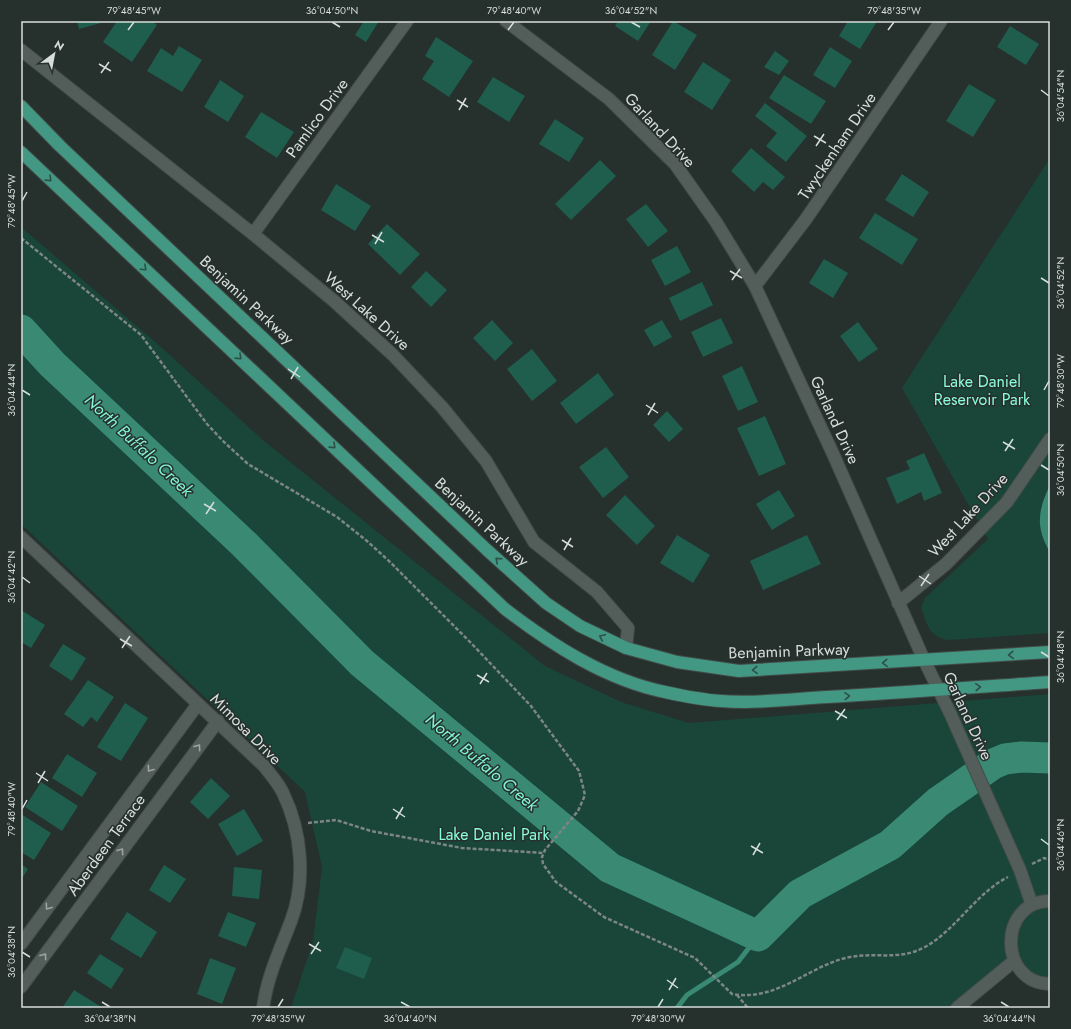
<svg xmlns="http://www.w3.org/2000/svg" width="1071" height="1029" font-family="Jost,sans-serif">
<style>
.green{fill:#194639}
.water{fill:#398973}
.lines{fill:none;stroke-linecap:round;stroke-linejoin:round}
.stream{stroke:#398973;stroke-width:5}
.river{stroke:#398973;stroke-width:31}
.building{fill:#1f5d4c}
.street-casing{stroke:#434b48;stroke-width:14}
.primary-casing{stroke:#434b48;stroke-width:14}
.path{stroke:#7e8684;stroke-width:2.5;stroke-dasharray:4 2;stroke-linecap:butt}
.street{stroke:#535e5a;stroke-width:12}
.primary{stroke:#429883;stroke-width:12}
.oneway{stroke:#2e4f47}
.oneway2{stroke:#9ca4a1}
.ticks{fill:none;stroke:#d7dddb;stroke-width:1.5}
.labels{text-anchor:middle;dominant-baseline:central;stroke-width:3;stroke-linejoin:round;paint-order:stroke}
.street-label{font-size:16px;fill:#d7dddb;stroke:#26302d}
.park-label{font-size:16px;fill:#89fcda;stroke:#26302d}
.water-label{font-size:17px;font-style:italic;fill:#80f3d1;stroke:#26302d}
.neatline{fill:none;stroke:#d7dddb;stroke-width:1.5}
.ticks-label{font-size:10px;text-anchor:middle;fill:#d7dddb}
</style>
<rect width="100%" height="100%" fill="#26302d"/>
<!-- green -->
<g class="green">
<path d="M1050 158V633L948 640C928 636 927 624 921 607L925 598 988 539 902 388Z"/>
<polygon points="21,227 161,347 264,441 545,666 621,702 689,723 1050,694 1050,978 1032,974 1019,956 951,1008 291,1008 313,941 322,867 305,792 21,524"/>
</g>
<!-- water -->
<path class="water" d="M1050 485V552C1035 527 1038 510 1050 485Z"/>
<g class="lines">
<!-- stream -->
<polyline class="stream" points="677,1008 687,995 738,962 758,936"/>
<!-- river -->
<polyline class="river" points="21,330 52,364 244,544 362,663 610,868 758,936 800,894 890,845 938,802 993,764 1005,759 1022,757 1050,758"/>
</g>
<!-- building -->
<g class="building">
<polygon points="77,21 101,21 101,23 79,29"/>
<polygon points="117,21 152,21 157,25 132,62 103,42"/>
<polygon points="364,21 379,21 366,42 355,35"/>
<polygon points="618,21 651,21 638,41 615,26"/>
<polygon points="673,21 697,35 675,70 652,55"/>
<polygon points="848,21 873,21 876,23 860,49 839,36"/>
<polygon points="1010,26 1039,44 1026,65 997,47"/>
<polygon points="436,37 473,61 449,97 422,79 434,61 425,56"/>
<polygon points="179,46 202,60 182,92 147,71 161,48 173,56"/>
<polygon points="830,47 852,61 835,88 813,75"/>
<polygon points="775,51 789,61 779,75 764,67"/>
<polygon points="703,62 731,80 712,110 684,92"/>
<polygon points="784,75 826,101 811,124 769,98"/>
<polygon points="493,77 525,96 509,122 477,102"/>
<polygon points="220,80 244,96 228,122 204,107"/>
<polygon points="969,84 996,100 973,137 946,121"/>
<polygon points="765,103 807,136 786,162 766,146 777,133 755,116"/>
<polygon points="261,112 294,132 277,158 245,137"/>
<polygon points="555,119 584,138 569,162 539,144"/>
<polygon points="751,148 785,177 773,190 763,182 754,192 731,171"/>
<polygon points="600,160 616,176 571,220 555,204"/>
<polygon points="902,174 929,192 913,217 885,200"/>
<polygon points="336,184 371,206 355,231 321,210"/>
<polygon points="646,204 668,231 648,247 626,219"/>
<polygon points="875,213 918,239 902,265 859,238"/>
<polygon points="387,224 420,254 400,275 368,244"/>
<polygon points="677,246 691,272 665,286 651,260"/>
<polygon points="824,259 848,273 833,298 809,283"/>
<polygon points="426,271 447,290 431,307 411,287"/>
<polygon points="702,282 713,305 680,321 669,298"/>
<polygon points="721,318 733,343 703,357 691,332"/>
<polygon points="492,320 513,343 495,361 473,338"/>
<polygon points="662,320 672,337 654,347 644,330"/>
<polygon points="858,322 878,349 859,362 840,336"/>
<polygon points="532,349 557,381 532,401 507,369"/>
<polygon points="742,366 758,402 738,411 722,376"/>
<polygon points="598,373 614,395 576,424 560,403"/>
<polygon points="667,411 683,429 669,442 653,425"/>
<polygon points="765,416 786,464 759,476 737,428"/>
<polygon points="606,447 629,477 603,498 579,467"/>
<polygon points="924,453 942,493 924,501 921,492 897,504 886,478 910,469 906,461"/>
<polygon points="779,490 795,516 772,530 756,504"/>
<polygon points="625,495 655,526 637,545 606,515"/>
<polygon points="677,535 710,555 693,583 660,563"/>
<polygon points="807,535 821,564 763,590 750,561"/>
<polygon points="21,610 45,625 31,648 21,642"/>
<polygon points="63,644 86,658 72,681 49,666"/>
<polygon points="88,680 114,697 97,722 91,717 83,727 64,714"/>
<polygon points="125,703 148,718 121,761 97,747"/>
<polygon points="67,754 97,773 82,797 52,778"/>
<polygon points="211,778 230,796 208,819 190,802"/>
<polygon points="41,782 78,806 62,831 25,807"/>
<polygon points="244,809 263,841 237,856 218,824"/>
<polygon points="21,814 51,833 34,860 21,852"/>
<polygon points="21,864 28,869 21,880"/>
<polygon points="164,865 186,879 170,903 149,890"/>
<polygon points="234,867 262,870 259,899 232,896"/>
<polygon points="127,912 157,932 141,958 110,939"/>
<polygon points="228,912 256,923 246,947 218,936"/>
<polygon points="345,947 372,958 364,979 336,968"/>
<polygon points="100,954 124,969 111,989 87,973"/>
<polygon points="210,958 236,968 222,1004 197,994"/>
<polygon points="74,990 103,1008 62,1008"/>
</g>
<g class="lines">
<!-- street casing -->
<g class="street-casing">
<g id="street">
<polyline points="506,21 609,99 675,164 716,222 755,286 834,456 924,660 950,713 1020,870 1032,905"/>
<polyline points="21,50 253,234 334,301 393,355 442,407 486,461 534,542 597,592 628,628 626,648"/>
<polyline points="253,234 407,21"/>
<polyline points="755,286 806,219 941,21"/>
<path d="M21 537 264 766C271 775 279 784 283 793 302 832 306 881 291 921 280 950 267 977 263 1008"/>
<polyline points="898,603 946,564 1007,502 1050,439"/>
<path d="M1050 901C998 901 998 983 1050 984"/>
<polyline points="21,944 198,704"/>
<polyline points="21,987 218,721"/>
<polyline points="957,1008 1014,961"/>
</g>
</g>
<!-- primary casing -->
<g class="primary-casing">
<g id="primary">
<polyline points="21,106 60,146 487,550 546,603 580,626 626,648 677,662 739,671 1050,652"/>
<path d="M21 152 505 609C552 645 606 680 665 692 683 696 703 700 721 701 756 704 792 699 827 697 901 693 976 687 1050 682"/>
</g>
</g>
<!-- path -->
<g class="path">
<path d="M21 238 141 335 207 424 224 442 248 464 337 517 367 541 390 562 471 643 531 706 579 771 585 795 578 811 545 850 542 857 543 864 556 882 604 917 695 958 732 994C778 1002 809 965 850 957 876 952 899 961 925 947 957 929 975 894 1008 877"/>
<polyline points="308,823 336,820 371,831 462,848 544,853"/>
<polyline points="1032,864 1044,858 1050,860"/>
<polyline points="737,995 748,1008"/>
</g>
<!-- street -->
<use href="#street" class="street"/>
<!-- primary -->
<use href="#primary" class="primary"/>
</g>
<!-- one-way arrows -->
<defs><path id="oneway-chevron" d="M-2-3.5L2.5 0L-2 3.5" fill="none" stroke-width="1.6" stroke-linecap="round" stroke-linejoin="round"/></defs>
<g class="oneway">
<use href="#oneway-chevron" transform="translate(49 179) rotate(44)"/>
<use href="#oneway-chevron" transform="translate(144 268) rotate(43)"/>
<use href="#oneway-chevron" transform="translate(239 357) rotate(44)"/>
<use href="#oneway-chevron" transform="translate(333 446) rotate(44)"/>
<use href="#oneway-chevron" transform="translate(498 560) rotate(-138)"/>
<use href="#oneway-chevron" transform="translate(602 637) rotate(-155)"/>
<use href="#oneway-chevron" transform="translate(1011 655) rotate(176)"/>
<use href="#oneway-chevron" transform="translate(885 663) rotate(176)"/>
<use href="#oneway-chevron" transform="translate(755 670) rotate(177)"/>
<use href="#oneway-chevron" transform="translate(978 687) rotate(-4)"/>
<use href="#oneway-chevron" transform="translate(847 696) rotate(-3)"/>
</g>
<g class="oneway2">
<use href="#oneway-chevron" transform="translate(198 747) rotate(-54)"/>
<use href="#oneway-chevron" transform="translate(150 769) rotate(126)"/>
<use href="#oneway-chevron" transform="translate(121 851) rotate(-54)"/>
<use href="#oneway-chevron" transform="translate(48 907) rotate(126)"/>
<use href="#oneway-chevron" transform="translate(44 956) rotate(-54)"/>
</g>
<!-- ticks -->
<path class="ticks" d="M332 22 340 27M631 22 640 27M128 30 134 22M508 30 514 22M888 30 894 22M99 64 111 71M101 73 109 62M1041 90 1049 96M457 100 468 107M459 110 466 98M814 136 826 143M816 146 824 134M22 201 27 192M372 235 384 242M375 244 382 232M730 271 742 278M1041 278 1049 283M732 280 740 269M288 369 300 377M291 379 298 367M22 390 30 395M1044 390 1049 381M646 405 658 413M648 415 655 403M1003 442 1015 449M1005 451 1013 439M1041 465 1049 470M204 504 216 511M206 514 214 502M562 540 573 547M564 550 571 538M919 576 931 584M22 577 30 583M921 586 929 574M120 639 132 646M122 648 130 636M1041 652 1049 657M477 675 489 682M480 684 487 673M835 711 847 718M837 720 845 709M36 773 48 781M38 783 45 771M22 809 27 800M393 809 405 817M396 819 403 807M1041 839 1049 845M751 846 763 853M753 855 760 843M309 944 321 951M22 952 30 957M311 954 319 942M667 980 678 988M669 990 676 978M102 1002 110 1007M401 1002 410 1007M1001 1002 1009 1007M278 1007 283 999M658 1007 663 999"/>
<g class="labels">
<!-- street labels -->
<g class="street-label">
<text transform="translate(317 118) rotate(-54)">Pamlico Drive</text>
<text transform="translate(660 130) rotate(47)">Garland Drive</text>
<text transform="translate(837 146) rotate(-56)">Twyckenham Drive</text>
<text transform="translate(247 300) rotate(43)">Benjamin Parkway</text>
<text transform="translate(367 311) rotate(42)">West Lake Drive</text>
<text transform="translate(835 420) rotate(65)">Garland Drive</text>
<text transform="translate(968 515) rotate(-47)">West Lake Drive</text>
<text transform="translate(482 522) rotate(43)">Benjamin Parkway</text>
<text transform="translate(789 651) rotate(-2)">Benjamin Parkway</text>
<text transform="translate(968 716) rotate(65)">Garland Drive</text>
<text transform="translate(246 729) rotate(45)">Mimosa Drive</text>
<text transform="translate(106 845) rotate(-54)">Aberdeen Terrace</text>
</g>
<!-- park labels -->
<g class="park-label">
<text x="982" y="381">Lake Daniel<tspan x="982" dy="18">Reservoir Park</tspan></text>
<text x="494" y="834">Lake Daniel Park</text>
</g>
<!-- water labels -->
<g class="water-label">
<text transform="translate(139 445) rotate(43)">North Buffalo Creek</text>
<text transform="translate(482 762) rotate(40)">North Buffalo Creek</text>
</g>
</g>
<!-- border -->
<rect width="1071" height="1029" fill="none" stroke="#26302d" stroke-width="44"/>
<!-- north arrow -->
<g transform="translate(54 54) rotate(32)" stroke="#26302d" stroke-width="3" paint-order="stroke">
<path d="M0-3L7 15L0 10L-7 15Z" fill="#d7dddb"/>
<text y="-6" font-size="11" font-weight="bold" text-anchor="middle" fill="#d7dddb">N</text>
</g>
<rect x="22" y="22" width="1027" height="985" class="neatline"/>
<g class="ticks-label">
<text x="134" y="14">79°48'45"W</text>
<text x="332" y="14">36°04'50"N</text>
<text x="514" y="14">79°48'40"W</text>
<text x="631" y="14">36°04'52"N</text>
<text x="894" y="14">79°48'35"W</text>
<text transform="translate(1060 96) rotate(-90)" y="4">36°04'54"N</text>
<text transform="translate(11 201) rotate(-90)" y="4">79°48'45"W</text>
<text transform="translate(1060 283) rotate(-90)" y="4">36°04'52"N</text>
<text transform="translate(1060 381) rotate(-90)" y="4">79°48'30"W</text>
<text transform="translate(11 390) rotate(-90)" y="4">36°04'44"N</text>
<text transform="translate(1060 470) rotate(-90)" y="4">36°04'50"N</text>
<text transform="translate(11 577) rotate(-90)" y="4">36°04'42"N</text>
<text transform="translate(1060 657) rotate(-90)" y="4">36°04'48"N</text>
<text transform="translate(11 809) rotate(-90)" y="4">79°48'40"W</text>
<text transform="translate(1060 845) rotate(-90)" y="4">36°04'46"N</text>
<text transform="translate(11 952) rotate(-90)" y="4">36°04'38"N</text>
<text x="110" y="1022">36°04'38"N</text>
<text x="278" y="1022">79°48'35"W</text>
<text x="410" y="1022">36°04'40"N</text>
<text x="658" y="1022">79°48'30"W</text>
<text x="1009" y="1022">36°04'44"N</text>
</g>
</svg>
